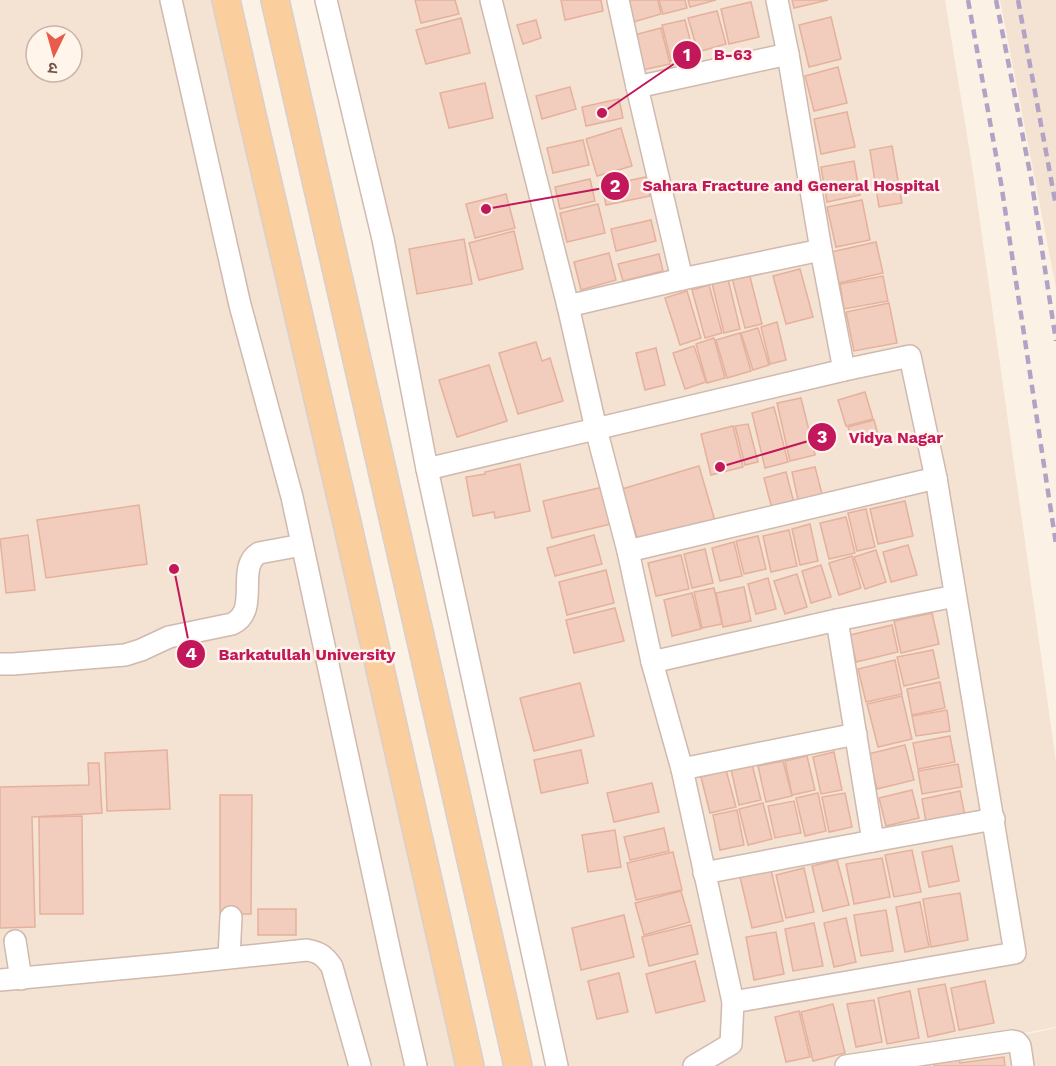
<svg xmlns="http://www.w3.org/2000/svg" width="1056" height="1066" font-family="'Work Sans','Noto Sans Devanagari',sans-serif">
<style>
.residential{fill:#f4e2d3;fill-rule:evenodd}
.building{fill:#f2ccbc;stroke:#e5b19d;stroke-width:1.5}
.lines{fill:none;stroke-linecap:round;stroke-linejoin:round}
.minor-casing{stroke:#d0b9ae;stroke-width:24}
.major-casing{stroke:#d9cfcc;stroke-width:30}
.minor{stroke:#fff;stroke-width:21}
.major{stroke:#fbce9d;stroke-width:27}
.rail{stroke:#b2a3c6;stroke-width:4.5;stroke-dasharray:9 6;stroke-linecap:butt}
.leader{fill:none;stroke:#c2185b;stroke-width:2}
.callout-dot{fill:#c2185b;stroke:#fff5eb;stroke-width:2}
.mark-label{font-size:18px;text-anchor:middle;font-weight:bold;fill:#fff}
.callout-label{font-size:16px;text-anchor:middle;font-weight:bold;fill:#c2185b;stroke:#fff5eb;stroke-width:5;stroke-linejoin:round;paint-order:stroke}
</style>
<rect width="100%" height="100%" fill="#fcf1e5"/>
<!-- residential -->
<g class="residential">
<path d="M0 0H216L463 1066H0ZM36 36H72V72H36Z"/>
<polygon points="320,0 945,0 973,172 1056,762 1056,1027 850,1066 559,1066"/>
<polygon points="1000,0 1056,0 1056,288 1018,92"/>
<polygon points="1056,1028 1056,1066 879,1066"/>
</g>
<!-- building -->
<g class="building">
<polygon points="415,0 455,0 459,14 421,23"/>
<polygon points="561,0 601,0 603,11 565,20"/>
<polygon points="627,0 658,0 661,14 633,22"/>
<polygon points="659,0 685,0 687,8 663,14"/>
<polygon points="688,0 716,0 690,7"/>
<polygon points="792,0 828,0 794,8"/>
<polygon points="751,2 759,37 729,44 721,9"/>
<polygon points="717,11 726,44 698,52 688,18"/>
<polygon points="831,17 841,59 809,67 799,25"/>
<polygon points="461,18 470,53 426,64 416,30"/>
<polygon points="536,20 541,38 523,44 517,25"/>
<polygon points="685,20 694,55 671,61 662,25"/>
<polygon points="661,28 670,64 642,70 634,35"/>
<polygon points="838,67 847,103 814,111 805,76"/>
<polygon points="485,83 493,118 449,128 440,93"/>
<polygon points="570,87 576,109 542,119 536,96"/>
<polygon points="619,99 623,118 586,126 582,107"/>
<polygon points="847,112 855,147 821,154 814,119"/>
<polygon points="621,128 632,166 597,176 586,139"/>
<polygon points="583,140 589,165 553,173 547,148"/>
<polygon points="892,146 902,203 879,207 870,150"/>
<polygon points="854,161 860,195 827,202 821,167"/>
<polygon points="646,177 650,196 606,205 602,186"/>
<polygon points="590,179 595,201 560,209 555,187"/>
<polygon points="506,194 515,228 475,238 466,204"/>
<polygon points="862,200 870,240 836,247 827,207"/>
<polygon points="598,204 605,233 567,242 560,213"/>
<polygon points="651,220 656,241 616,251 611,229"/>
<polygon points="514,231 523,269 479,280 469,243"/>
<polygon points="464,239 472,284 417,294 409,249"/>
<polygon points="876,242 883,273 839,283 831,252"/>
<polygon points="609,253 616,280 581,290 574,262"/>
<polygon points="659,254 663,271 623,281 618,264"/>
<polygon points="800,269 813,317 786,324 773,276"/>
<polygon points="749,273 762,324 745,328 732,278"/>
<polygon points="883,276 888,301 844,309 840,284"/>
<polygon points="728,279 740,329 724,333 712,283"/>
<polygon points="709,285 722,333 705,338 692,290"/>
<polygon points="687,291 701,338 680,345 665,298"/>
<polygon points="889,303 897,343 854,351 846,312"/>
<polygon points="777,322 786,360 770,364 761,327"/>
<polygon points="758,328 769,365 753,370 741,333"/>
<polygon points="740,333 751,371 727,378 716,340"/>
<polygon points="714,338 725,378 707,383 696,344"/>
<polygon points="536,342 542,361 550,358 563,401 518,414 499,353"/>
<polygon points="694,346 706,382 685,389 673,353"/>
<polygon points="656,348 665,385 645,390 636,353"/>
<polygon points="489,365 507,421 457,437 439,380"/>
<polygon points="865,392 873,419 846,426 838,400"/>
<polygon points="801,398 815,455 790,461 777,403"/>
<polygon points="774,407 788,462 765,468 752,413"/>
<polygon points="874,420 879,438 853,445 848,427"/>
<polygon points="748,424 758,462 745,465 735,426"/>
<polygon points="733,426 743,467 711,475 701,434"/>
<polygon points="520,464 530,511 495,518 494,512 473,516 466,477 485,474 485,472"/>
<polygon points="699,466 715,521 639,544 622,489"/>
<polygon points="815,467 822,494 798,500 792,472"/>
<polygon points="786,472 794,503 772,509 764,478"/>
<polygon points="603,487 611,524 552,538 543,501"/>
<polygon points="905,501 913,536 878,544 870,509"/>
<polygon points="139,505 147,564 46,578 37,520"/>
<polygon points="866,509 875,547 857,551 848,513"/>
<polygon points="846,517 855,553 829,559 820,523"/>
<polygon points="810,524 818,561 800,565 792,529"/>
<polygon points="789,530 797,566 771,572 763,536"/>
<polygon points="28,535 35,590 6,593 0,539"/>
<polygon points="594,535 602,564 555,576 547,548"/>
<polygon points="758,536 766,569 744,574 736,541"/>
<polygon points="734,542 742,576 720,581 712,548"/>
<polygon points="908,545 917,575 891,582 883,552"/>
<polygon points="705,549 713,583 692,588 684,554"/>
<polygon points="876,550 886,582 865,589 854,557"/>
<polygon points="681,555 689,589 656,596 648,563"/>
<polygon points="852,556 861,588 839,595 829,563"/>
<polygon points="821,565 831,597 811,603 802,571"/>
<polygon points="606,570 614,603 567,615 559,582"/>
<polygon points="797,574 807,607 785,614 774,581"/>
<polygon points="768,578 776,609 756,614 748,584"/>
<polygon points="744,587 751,621 723,627 716,593"/>
<polygon points="714,588 722,624 702,628 694,592"/>
<polygon points="692,593 701,629 672,636 664,600"/>
<polygon points="615,608 624,641 574,653 566,620"/>
<polygon points="932,613 939,644 901,653 894,621"/>
<polygon points="892,625 898,652 856,662 850,635"/>
<polygon points="933,650 939,678 904,686 897,657"/>
<polygon points="895,660 902,694 866,702 858,669"/>
<polygon points="940,682 945,708 912,715 907,689"/>
<polygon points="580,683 594,736 534,751 520,698"/>
<polygon points="902,696 912,739 878,747 867,704"/>
<polygon points="947,710 950,731 916,736 912,716"/>
<polygon points="950,736 955,762 918,769 913,743"/>
<polygon points="905,745 914,780 877,789 868,754"/>
<polygon points="167,750 170,809 107,811 105,753"/>
<polygon points="581,750 588,783 541,793 534,760"/>
<polygon points="834,752 842,790 821,794 813,757"/>
<polygon points="807,756 815,790 792,795 785,761"/>
<polygon points="783,761 792,796 766,802 758,766"/>
<polygon points="88,763 99,763 102,813 32,817 35,927 0,928 0,787 89,785"/>
<polygon points="752,764 761,800 739,805 731,769"/>
<polygon points="958,764 962,787 922,794 918,771"/>
<polygon points="726,770 736,807 710,813 701,777"/>
<polygon points="652,783 659,812 614,822 607,793"/>
<polygon points="912,790 919,818 886,826 879,798"/>
<polygon points="960,791 965,816 926,822 922,799"/>
<polygon points="818,793 826,831 805,836 796,798"/>
<polygon points="845,793 852,827 829,832 822,797"/>
<polygon points="220,795 252,795 251,914 220,914"/>
<polygon points="794,801 801,833 775,838 768,806"/>
<polygon points="763,803 772,839 748,845 739,809"/>
<polygon points="737,810 744,845 720,850 713,815"/>
<polygon points="82,816 83,914 40,914 39,817"/>
<polygon points="664,828 669,851 630,860 624,837"/>
<polygon points="615,830 621,867 588,872 582,835"/>
<polygon points="952,846 959,881 929,887 922,852"/>
<polygon points="912,850 921,892 894,897 885,855"/>
<polygon points="673,852 682,890 636,900 627,863"/>
<polygon points="882,858 890,897 854,904 846,864"/>
<polygon points="837,860 849,905 823,911 812,866"/>
<polygon points="804,868 814,912 786,918 776,875"/>
<polygon points="771,870 783,921 752,928 740,877"/>
<polygon points="681,891 690,922 644,935 635,903"/>
<polygon points="960,893 968,940 931,947 923,899"/>
<polygon points="920,902 929,947 905,952 896,907"/>
<rect x="258" y="909" width="38" height="26"/>
<polygon points="886,910 893,951 861,956 854,915"/>
<polygon points="624,915 634,957 581,970 572,928"/>
<polygon points="846,918 856,962 834,967 824,923"/>
<polygon points="814,923 823,966 793,971 785,929"/>
<polygon points="691,925 698,954 649,966 642,937"/>
<polygon points="776,932 784,974 754,980 746,937"/>
<polygon points="695,961 705,1001 656,1013 646,974"/>
<polygon points="619,973 628,1012 597,1019 588,981"/>
<polygon points="985,981 994,1023 959,1030 951,988"/>
<polygon points="945,984 955,1031 928,1037 918,989"/>
<polygon points="910,991 919,1038 887,1044 878,998"/>
<polygon points="874,1000 882,1042 856,1047 847,1004"/>
<polygon points="833,1004 845,1053 813,1061 801,1012"/>
<polygon points="799,1011 810,1057 786,1062 775,1017"/>
<polygon points="959,1055 960,1063 1004,1057 1005,1066 934,1066 933,1059"/>
</g>
<g class="lines">
<!-- minor casing -->
<g class="minor-casing">
<g id="minor">
<polyline points="171,0 240,305 292,497 391,957 416,1066"/>
<polyline points="326,0 383,239 427,469 557,1066"/>
<polyline points="491,0 568,306 596,429 628,551 652,662 682,769 733,1002 731,1044 694,1066"/>
<polyline points="618,0 637,87 682,279"/>
<polyline points="777,0 788,54 821,250 844,370"/>
<polyline points="637,87 788,54"/>
<polyline points="568,306 682,279 821,250"/>
<polyline points="427,469 844,370 910,356 936,478 1015,953 733,1002"/>
<polyline points="628,551 936,478"/>
<polyline points="837,620 873,841"/>
<polyline points="652,662 837,620 955,596"/>
<path d="M0 664H13L125 655 141 650 169 637 232 624C261 611 235 567 259 553L302 545"/>
<polyline points="682,769 856,734"/>
<polyline points="704,873 873,841 994,819"/>
<polyline points="15,941 21,979"/>
<polyline points="229,957 231,917"/>
<path d="M0 980 172 964 307 950C319 952 325 956 332 967L360 1066"/>
<polyline points="846,1066 1012,1041 1017,1042 1020,1046 1023,1066"/>
</g>
</g>
<!-- major casing -->
<g class="major-casing">
<g id="major">
<polyline points="226,0 252,115 348,527 470,1066"/>
<polyline points="275,0 518,1066"/>
</g>
</g>
<!-- minor -->
<use href="#minor" class="minor"/>
<!-- major -->
<use href="#major" class="major"/>
<!-- rail -->
<g class="rail">
<polyline points="968,0 1001,183 1056,544"/>
<polyline points="996,0 1031,178 1056,341"/>
<polyline points="1018,0 1056,206"/>
</g>
</g>
<!-- callouts -->
<path class="leader" d="M602 113L687 55M486 209L615 186M720 467L822 437M174 569L191 654"/>
<g class="callout-dot">
<circle cx="602" cy="113" r="6"/>
<circle cx="486" cy="209" r="6"/>
<circle cx="720" cy="467" r="6"/>
<circle cx="174" cy="569" r="6"/>
<circle cx="687" cy="55" r="15"/>
<circle cx="615" cy="186" r="15"/>
<circle cx="822" cy="437" r="15"/>
<circle cx="191" cy="654" r="15"/>
</g>
<g class="mark-label">
<text x="687" y="61">1</text>
<text x="615" y="192">2</text>
<text x="822" y="443">3</text>
<text x="191" y="660">4</text>
</g>
<g class="callout-label">
<text x="733" y="60">B-63</text>
<text x="791" y="191">Sahara Fracture and General Hospital</text>
<text x="896" y="443">Vidya Nagar</text>
<text x="307" y="660">Barkatullah University</text>
</g>
<!-- north arrow -->
<g transform="translate(54 54) rotate(185)"><circle r="28" fill="#fff5eb" stroke="#c8b5ab" stroke-width="1.5"/>
<path d="M0-4.5L10 22L0 15L-10 22Z" fill="#e75c4a"/>
<text y="-9" font-size="16" font-weight="bold" text-anchor="middle" fill="#76554a">उ</text>
</g>
</svg>
